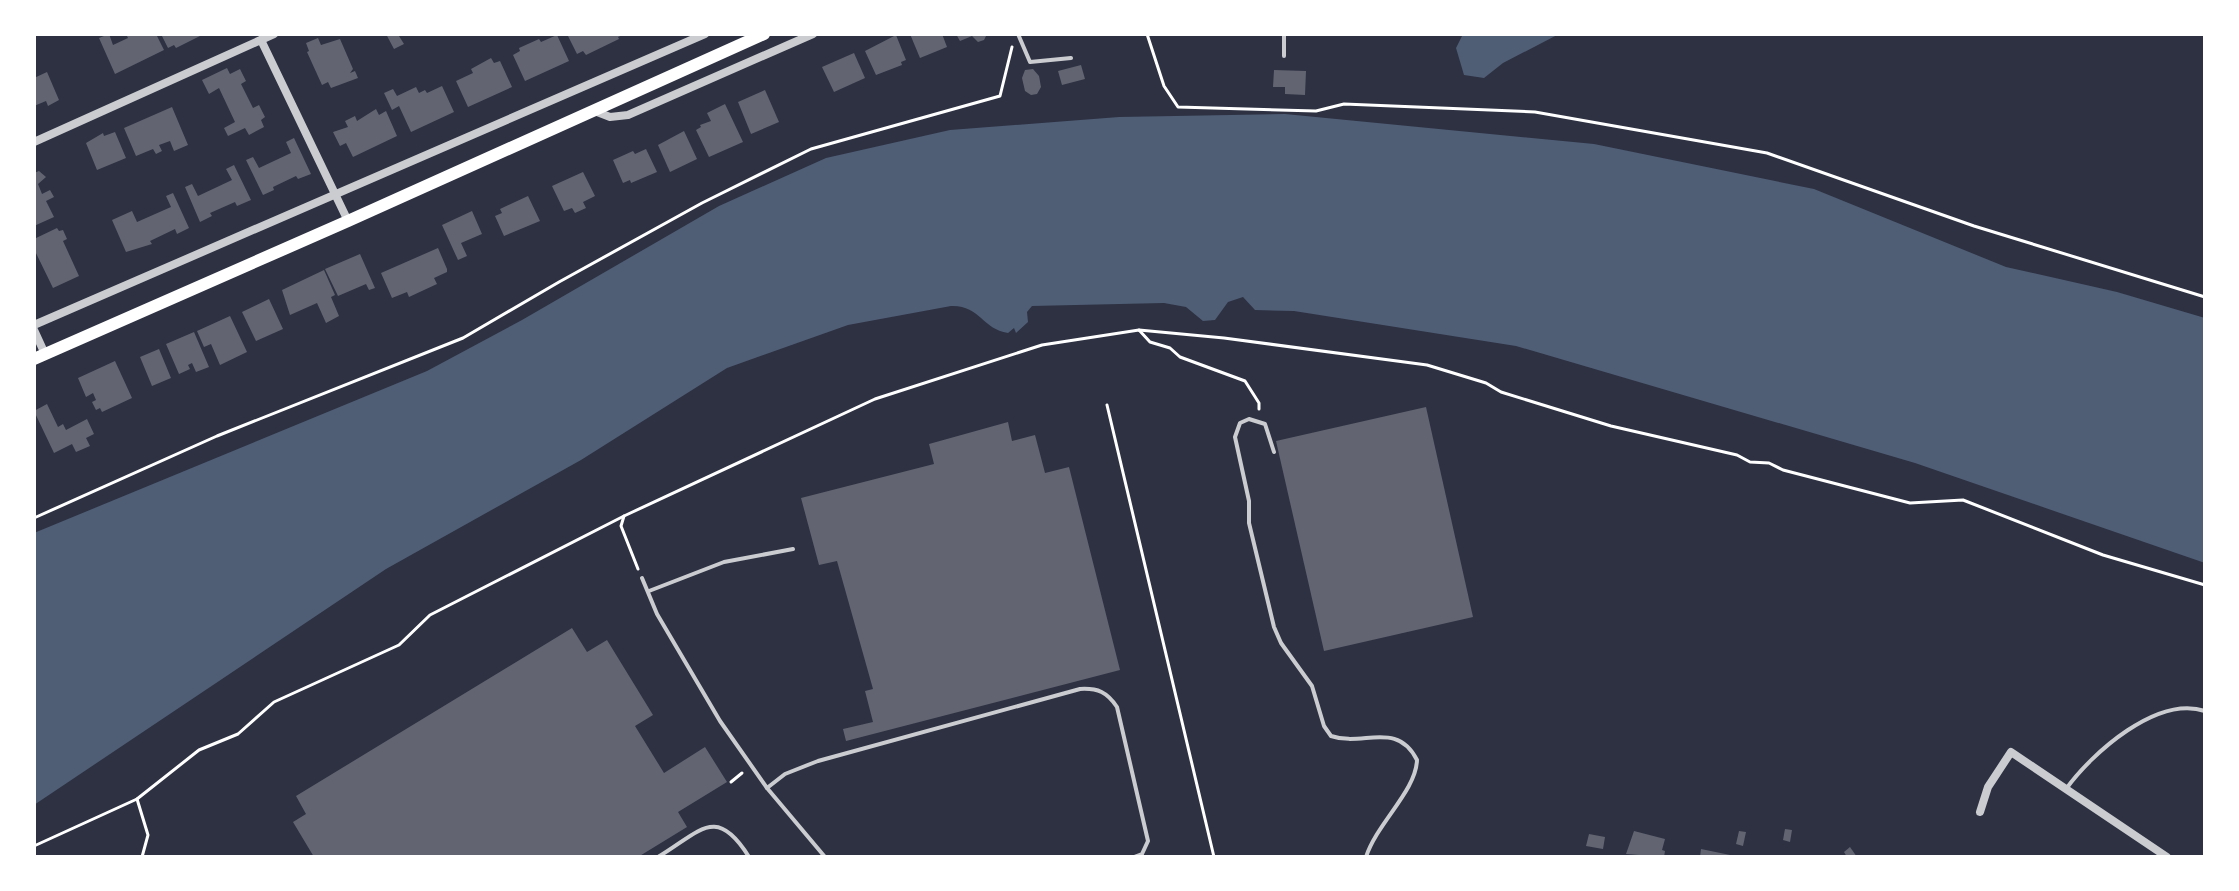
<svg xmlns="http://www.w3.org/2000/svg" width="2239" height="891" font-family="'PT Sans Narrow',sans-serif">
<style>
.water{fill:#4f5d75}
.building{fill:#626471}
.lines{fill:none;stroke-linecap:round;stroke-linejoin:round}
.path{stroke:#fff;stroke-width:3}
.service{stroke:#caccd0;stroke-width:4}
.minor{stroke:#caccd0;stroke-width:8}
.secondary{stroke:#fff;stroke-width:12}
</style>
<rect width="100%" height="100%" fill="#2d3142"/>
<!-- water -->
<g class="water">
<polygon points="1463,34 1559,34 1503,63 1484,78 1464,75 1456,48"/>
<path d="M1285 114 1594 144 1814 189 2006 267 2117 292 2205 318V563L1915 463 1516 346 1294 311 1255 310 1243 297 1228 302 1215 320 1203 321 1186 307 1164 303 1032 306 1027 312 1028 322 1016 333 1014 328 1008 333C982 329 980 305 951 306L848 325 727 368 581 460 386 569 34 805V533L427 371 522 320 719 206 826 158 950 130 1119 117Z"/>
</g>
<!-- building -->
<g class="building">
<polygon points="109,34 113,45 128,38 126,34 156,34 164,50 115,74 99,38"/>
<polygon points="161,34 204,34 176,48 174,45 168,48"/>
<polygon points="386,34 403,34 399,36 404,44 394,49"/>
<polygon points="567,34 625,34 618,37 619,39 586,55 583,51 577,54"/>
<polygon points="910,34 942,34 947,47 920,58"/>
<polygon points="956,34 987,34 984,40 978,42 972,36 960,41"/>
<polygon points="557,35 569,61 525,81 513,55 520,51 519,48 539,39 541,42"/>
<polygon points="896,35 906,60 901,62 902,65 876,75 865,51"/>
<polygon points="318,38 321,45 340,39 353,69 350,73 355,71 358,78 331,88 328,82 322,85 307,52 309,51 306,43"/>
<polygon points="854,53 865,78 834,92 822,67"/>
<polygon points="491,58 494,63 500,61 512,87 468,107 456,81 473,73 471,69"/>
<polygon points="1081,65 1085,79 1062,85 1058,71"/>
<polygon points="227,68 230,74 240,69 246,81 241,84 253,108 259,105 265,117 261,120 264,127 249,135 245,128 228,136 224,128 235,122 219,88 209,94 202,80"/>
<polygon points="1033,69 1039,76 1041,87 1037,94 1031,95 1025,91 1022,78 1025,70"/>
<polygon points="1274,70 1306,71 1305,95 1285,94 1285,87 1273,87"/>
<polygon points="47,72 59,100 48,106 46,101 34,106 34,78"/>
<polygon points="442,86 454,112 411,132 399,106 392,110 384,93 393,89 397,96 416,87 419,93 425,90 427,93"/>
<polygon points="765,90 779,122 751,134 738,102"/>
<polygon points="725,104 743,142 709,157 696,130 701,127 700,125 711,121 707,113"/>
<polygon points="172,107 188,145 174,151 170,141 159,145 162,151 156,154 153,149 136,156 124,128"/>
<polygon points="376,109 379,115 386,111 397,136 353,157 346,143 340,146 333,132 348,127 345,121 355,116 357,121"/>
<polygon points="684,131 697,159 670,172 658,145"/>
<polygon points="115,132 126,158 97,170 86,143 103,133 104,136"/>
<polygon points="294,138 311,174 298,179 296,176 273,187 274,190 263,195 246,160 253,157 259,168 291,153 286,142"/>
<polygon points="646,149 657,172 631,183 630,180 623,183 613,160 633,151 635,154"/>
<polygon points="234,165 251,200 237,206 235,202 210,213 212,216 200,222 185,187 192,184 198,196 232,180 226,169"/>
<polygon points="39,171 46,177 38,184 42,194 50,190 54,197 46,201 54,217 34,226 34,173"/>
<polygon points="583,172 595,196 583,202 586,208 575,213 572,208 564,211 552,186"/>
<polygon points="173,193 189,228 177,234 175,229 150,241 152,244 126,252 112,220 132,211 137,222 171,207 166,196"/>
<polygon points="528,196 540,221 504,236 495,216 502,213 500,209"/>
<polygon points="472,211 482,234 461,243 467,256 458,260 442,225"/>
<polygon points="57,228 59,231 63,230 67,239 63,241 79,276 53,288 34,249 34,239"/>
<polygon points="438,248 447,269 447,272 434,278 437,284 409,297 407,292 392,298 381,273"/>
<polygon points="360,254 375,288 369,290 366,284 338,296 325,269"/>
<polygon points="324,270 335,295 331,297 339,316 326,323 317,303 290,315 282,290"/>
<polygon points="269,299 283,329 256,341 242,312"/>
<polygon points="230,316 247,352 220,365 211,344 204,347 197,331"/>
<polygon points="194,332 209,367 196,372 192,363 188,365 190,369 179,374 166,344"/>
<polygon points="159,349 171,378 152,386 140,357"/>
<polygon points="115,361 132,398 102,412 100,408 96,410 92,402 96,400 93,393 86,397 78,378"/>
<polygon points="47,404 58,427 63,424 66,430 87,419 94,434 86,438 90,446 76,452 72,444 54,453 34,411"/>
<polygon points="1426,407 1473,617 1324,651 1276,441"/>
<polygon points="1008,422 1012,441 1035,435 1045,473 1069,467 1120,670 846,741 843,729 873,722 865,691 873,689 837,561 819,565 801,498 934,464 929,444"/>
<polygon points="572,628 587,652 607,640 653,715 635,726 664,773 705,747 727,782 678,812 687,827 638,857 314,857 293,822 306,814 296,796"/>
<polygon points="1785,829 1792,830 1790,842 1783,840"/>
<polygon points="1634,831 1665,839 1662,850 1665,851 1664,857 1626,854"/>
<polygon points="1739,831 1746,832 1743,846 1736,844"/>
<polygon points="1589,834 1605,837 1603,849 1586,846"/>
<polygon points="1850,847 1857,857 1847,857 1844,852"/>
<polygon points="1701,849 1735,856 1734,857 1700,857"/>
</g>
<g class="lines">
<!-- path -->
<g class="path">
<polyline points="1147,34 1164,86 1178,107 1316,111 1344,104 1535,112 1767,153 1974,226 2205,297"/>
<polyline points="1139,330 1150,342 1170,348 1180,357 1245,381 1259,403 1259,409"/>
<polyline points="1107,405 1214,857"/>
<polyline points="624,516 621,526 638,569"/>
<polyline points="34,518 217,436 463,338 559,282 702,203 811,149 1000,96 1012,47"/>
<polyline points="731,782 742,773"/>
<polyline points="137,799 148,835 142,857"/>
<polyline points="34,846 137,799 199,750 238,734 274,702 399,645 430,615 624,516 875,399 1042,345 1139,330 1224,338 1427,365 1486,383 1501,392 1611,426 1737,455 1750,462 1769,463 1783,470 1910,503 1963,500 2103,555 2205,585"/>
</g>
<!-- service -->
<g class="service">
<polyline points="1018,34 1030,62 1071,58"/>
<polyline points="1284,56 1284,34"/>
<path d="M1274 452 1265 424 1249 419 1240 423 1235 437 1249 501V523L1274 627 1281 643 1312 686 1324 726 1331 736C1363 747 1397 720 1417 760 1416 791 1377 823 1366 857"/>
<polyline points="642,578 657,614 720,721 767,788 825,857"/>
<polyline points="649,591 724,562 793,549"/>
<path d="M767 788 785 774 818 761 1080 689C1098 688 1107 692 1117 707L1148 841 1142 854 1134 857"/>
<path d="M2066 789C2092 753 2157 695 2205 711"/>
<path d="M658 857C700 832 716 804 749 857"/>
</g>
<!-- minor -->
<g class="minor">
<polyline points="261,40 348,221"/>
<polyline points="592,110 610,117 628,115 813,34"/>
<polyline points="34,142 274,34"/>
<polyline points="34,325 705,34"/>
<polyline points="34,330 45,354"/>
<polyline points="1980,812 1988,787 2011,752 2167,857"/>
</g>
<!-- secondary -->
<polyline class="secondary" points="34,359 348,221 764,34"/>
</g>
<!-- border -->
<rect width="2239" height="891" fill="none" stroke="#ffffff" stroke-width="72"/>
</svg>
